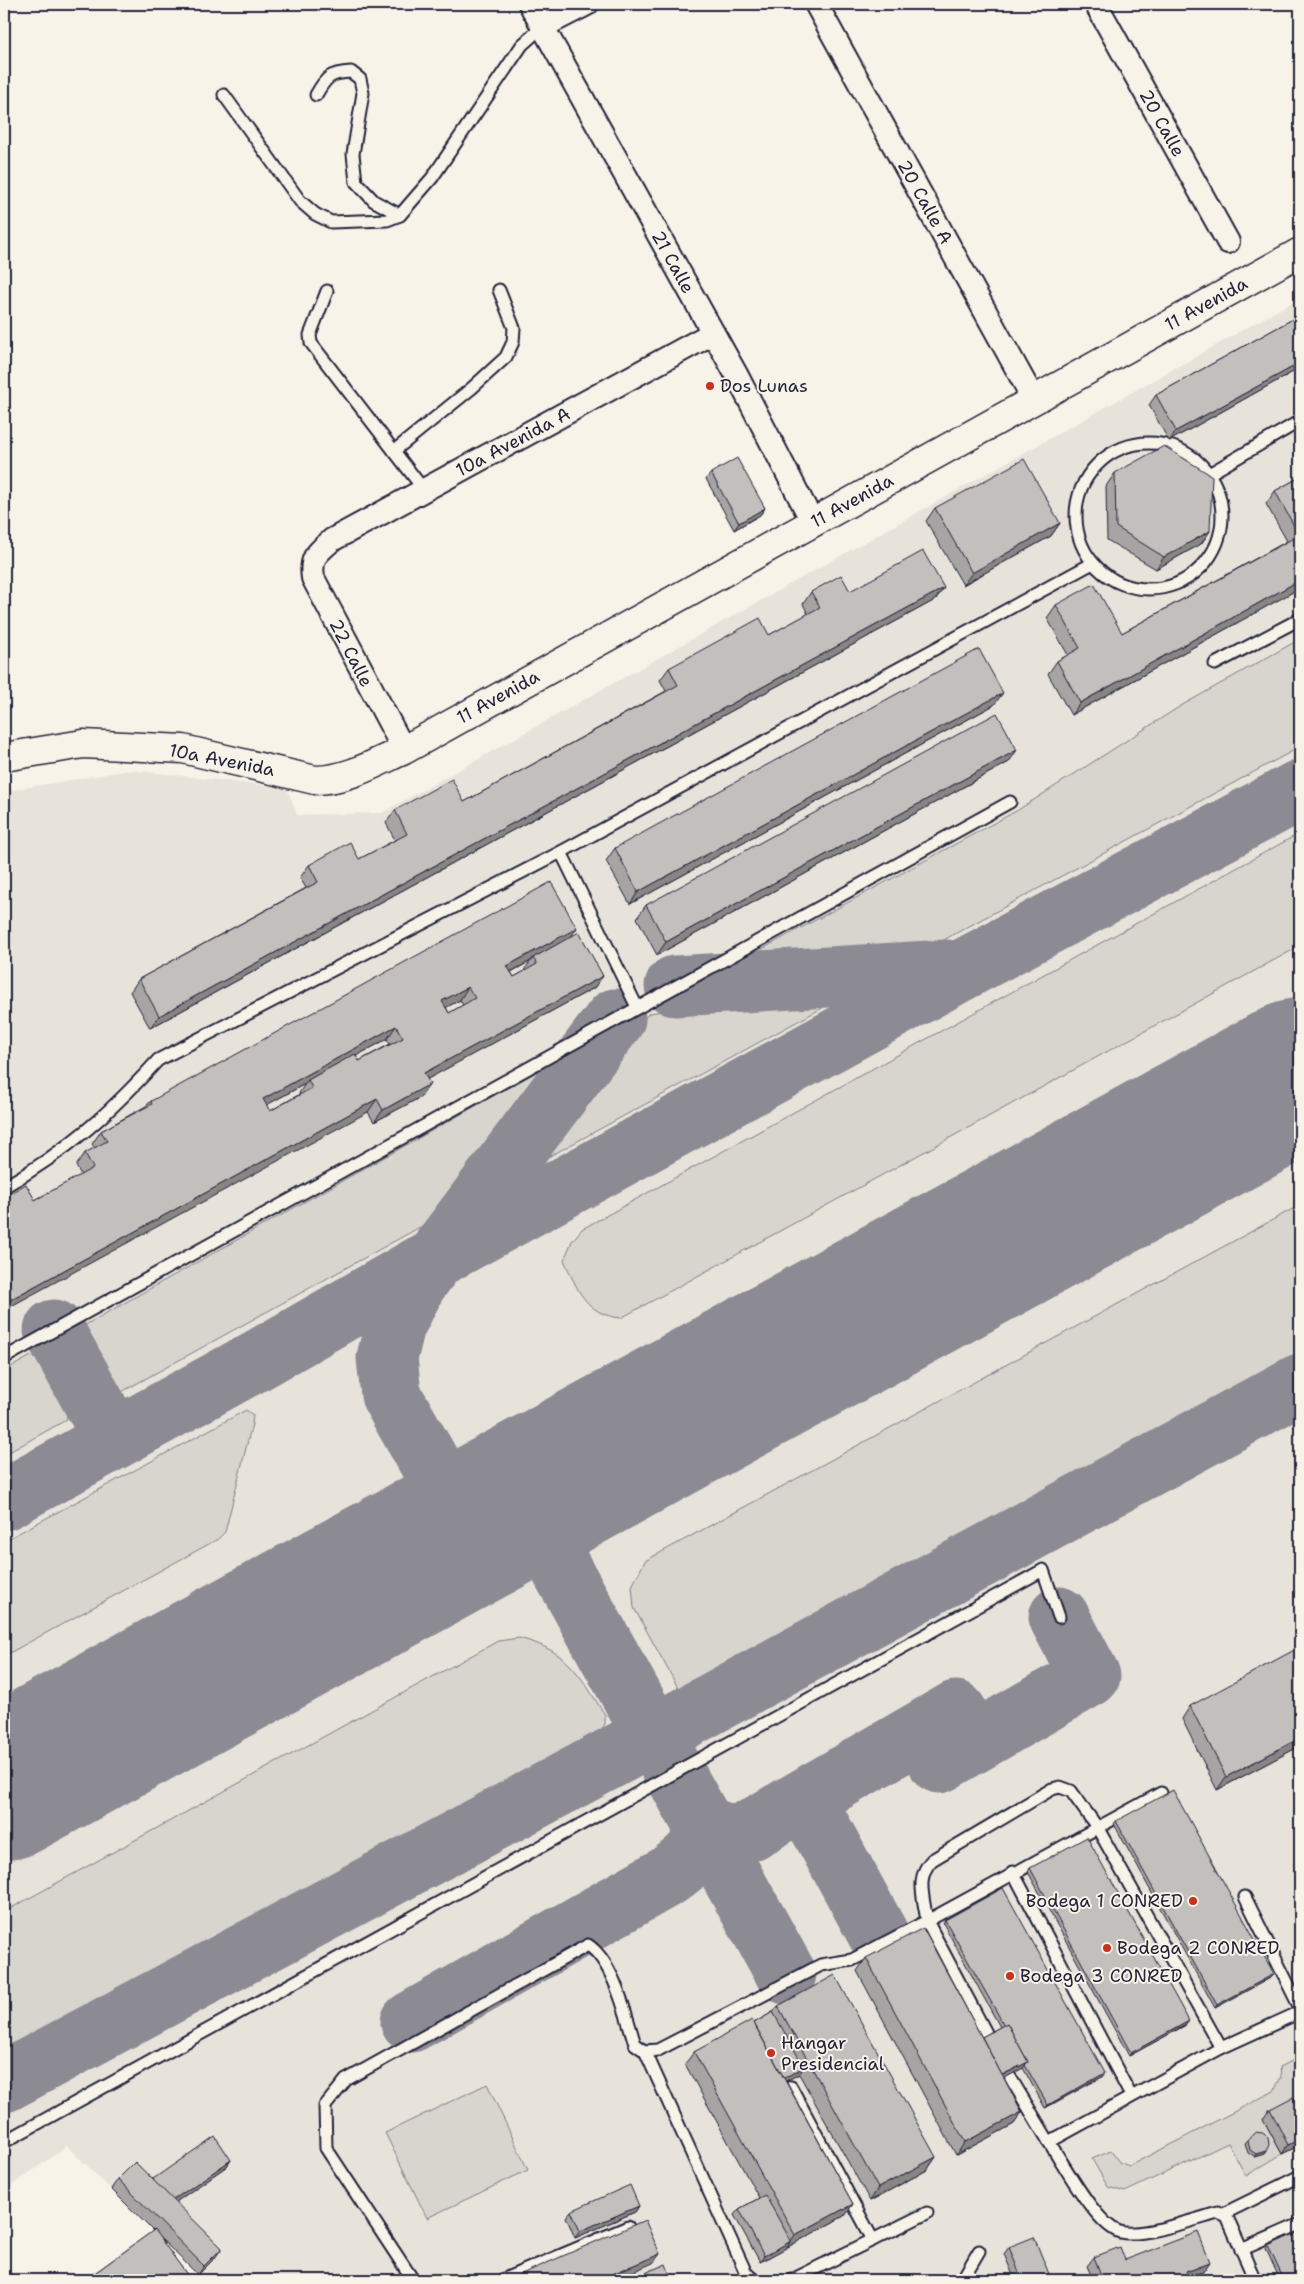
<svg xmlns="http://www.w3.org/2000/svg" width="1304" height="2284" font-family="'Shantell Sans',sans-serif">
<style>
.built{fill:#e7e3db}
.green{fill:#d8d5cf;stroke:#7d7c85}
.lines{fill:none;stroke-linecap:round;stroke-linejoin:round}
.taxiway{stroke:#8c8a92;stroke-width:61}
.runway{stroke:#8c8a92;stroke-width:154}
.service-casing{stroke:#22223b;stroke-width:15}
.minor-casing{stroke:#22223b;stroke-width:26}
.secondary-casing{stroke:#22223b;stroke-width:31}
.service{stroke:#f7f3e8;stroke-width:11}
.minor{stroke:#f7f3e8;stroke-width:22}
.secondary{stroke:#f7f3e8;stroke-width:28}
.wall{fill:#a7a4a3;stroke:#22223b;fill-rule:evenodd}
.shaded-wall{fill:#888684;stroke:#22223b}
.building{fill:#c2bfbd;stroke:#22223b;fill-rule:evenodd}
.poi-dot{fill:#c8321e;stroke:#f7f3e8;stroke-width:2}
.labels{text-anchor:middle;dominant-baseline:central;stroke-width:4;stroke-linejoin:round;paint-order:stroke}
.street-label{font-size:18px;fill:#22223b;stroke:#f7f3e8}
.poi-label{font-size:18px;fill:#22223b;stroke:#f7f3e8;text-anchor:start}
</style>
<rect width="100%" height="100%" fill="#f7f3e8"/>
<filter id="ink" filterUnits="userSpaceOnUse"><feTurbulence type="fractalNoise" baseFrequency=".02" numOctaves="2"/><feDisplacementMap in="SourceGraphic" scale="10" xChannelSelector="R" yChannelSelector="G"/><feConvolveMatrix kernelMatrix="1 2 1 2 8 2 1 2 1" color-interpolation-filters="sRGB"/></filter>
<g filter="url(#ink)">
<!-- built -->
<polygon class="built" points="1300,298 1300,2280 203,2280 67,2146 4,2191 4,791 131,770 287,788 297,815 382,813"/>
<!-- green -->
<g class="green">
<polygon points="1300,639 1300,747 925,950 906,955 729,967 1018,810 1179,707"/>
<path d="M1300 833V946L621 1318C586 1315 577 1289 564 1260L572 1241 582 1229Z"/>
<polygon points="826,987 834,987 838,991 839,997 835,1001 530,1167 526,1166 524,1162 528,1157 649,1013"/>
<polygon points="556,1061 561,1061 562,1066 440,1216 116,1395 104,1391 79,1346 85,1325"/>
<polygon points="1300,1205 1300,1353 682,1695 634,1608 632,1586 645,1561"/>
<polygon points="31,1356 48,1365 70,1404 66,1420 4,1455 4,1371"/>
<polygon points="246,1410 253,1415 252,1424 225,1532 218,1539 4,1656 4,1541"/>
<path d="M519 1638C569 1651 579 1674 605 1715V1724L598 1735 4 2053V1912L498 1641Z"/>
<polygon points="1300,2057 1300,2106 1289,2112 1263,2119 1282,2154 1246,2176 1228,2143 1125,2192 1108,2187 1092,2159 1111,2151 1119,2162 1129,2166 1274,2091 1281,2077 1280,2067"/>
<polygon points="487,2084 528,2170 427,2218 385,2133"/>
</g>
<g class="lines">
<!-- taxiway -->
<g class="taxiway">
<polyline points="675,986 947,970"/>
<polyline points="54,1330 114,1439"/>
<path d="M433 1469C445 1502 444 1515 434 1548"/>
<polyline points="550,1485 547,1515 552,1552 786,1974"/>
<polyline points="4,1500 258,1360 435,1258 964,969 1300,790"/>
<polyline points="552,1552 522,1528 473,1504 450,1486 433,1469 391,1395 387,1358 395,1325 416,1284 615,1019"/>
<polyline points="939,1763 1090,1676 1059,1617"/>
<polyline points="818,1791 812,1806 813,1814 878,1934"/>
<path d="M411 2022 668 1876C689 1860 701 1853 705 1826 724 1834 731 1836 751 1830L956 1711 975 1742"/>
<polyline points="4,2082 654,1735 1300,1384"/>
</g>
<!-- runway -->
<polyline class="runway" points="4,1783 1300,1075"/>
<!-- service casing -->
<g class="service-casing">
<g id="service">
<polyline points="224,95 300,201 315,214 331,222 387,220 400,215 432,178 522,45 542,27"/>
<path d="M316 95C326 77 330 73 351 72L360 79 363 93 353 154 356 182 374 201 400 215"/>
<polyline points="327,291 310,335 311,343 424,490"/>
<circle cx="1149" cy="516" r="73"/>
<polyline points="394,451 472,388 506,357 513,342 514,328 499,290"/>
<polyline points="1209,474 1300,421"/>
<polyline points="1215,664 1300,619"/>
<polyline points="561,852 637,1007"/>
<path d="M4 1187C67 1151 109 1114 158 1060L561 852 1093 563"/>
<polyline points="4,1358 1010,802"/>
<polyline points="1013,1872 1131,2096"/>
<polyline points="1245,1897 1300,2008"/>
<polyline points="994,2048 927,1921 1161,1793"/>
<polyline points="645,2051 746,2273 754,2280"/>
<polyline points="1001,2062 1049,2142"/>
<polyline points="791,2087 873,2240"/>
<polyline points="4,2142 1043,1570 1059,1617"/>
<polyline points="1223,2214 1300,2176"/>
<polyline points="1241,2250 1300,2224"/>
<path d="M413 2280 326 2148 325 2106 346 2080 588 1945C614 1962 626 2016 635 2044L645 2051 658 2050 821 1965 852 1960 927 1921C924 1899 915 1877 932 1860L1052 1789 1060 1787 1071 1791 1097 1827 1221 2048"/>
<polyline points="502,2280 628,2227"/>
<polyline points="792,2280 927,2213"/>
<polyline points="962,2280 979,2251"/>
<path d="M1255 2280 1227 2217 1218 2213C1196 2219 1141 2238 1120 2232 1096 2225 1064 2164 1049 2142L1221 2048 1300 2012"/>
</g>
</g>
<!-- minor casing -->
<g class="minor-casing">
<g id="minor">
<polyline points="530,4 736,374 813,523"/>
<polyline points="816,4 1034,400"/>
<polyline points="1096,4 1228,242"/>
<polyline points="542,27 587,4"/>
<path d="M404 750 313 578C310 557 317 553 332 540L713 333"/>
</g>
</g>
<!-- secondary casing -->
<g class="secondary-casing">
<path id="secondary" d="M4 757 83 744 183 749 315 780C347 780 375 763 404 750L1300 252"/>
</g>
<!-- service -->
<use href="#service" class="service"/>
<!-- minor -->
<use href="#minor" class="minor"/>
<!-- secondary -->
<use href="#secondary" class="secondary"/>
</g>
<!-- wall -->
<g class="wall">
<polygon points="1300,315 1300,368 1169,441 1149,405 1156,395"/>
<polygon points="711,473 765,508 760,515 734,530 706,479"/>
<polygon points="1115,473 1210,531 1201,544 1156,569 1107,540 1106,486"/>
<polygon points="1300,477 1300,588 1071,715 1048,674 1057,661 1068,655 1047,618 1056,605 1122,633 1287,541 1266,504 1275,491"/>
<polygon points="935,508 1060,523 1051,536 963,585 926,521"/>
<polygon points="944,588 935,600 150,1028 130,992 139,979 306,888 300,878 309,865 359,859 395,840 386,823 395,810 464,802 666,691 660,680 669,668 769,635 808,614 803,604 811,592"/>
<polygon points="994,705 630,904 606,861 615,848"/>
<polygon points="1009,762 657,955 637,918 646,905"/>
<path d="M571 937 603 976 594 988 427 1079 421 1097 374 1122 368 1112 35 1200 81 1175 76 1166 85 1153 95 1148 92 1144 101 1131 146 1106 151 1101ZM531 961 524 970 525 971 514 977 511 972ZM460 1000 463 1005 449 1013 446 1007ZM387 1039 390 1044 359 1061 356 1056ZM305 1084 299 1093 300 1094 270 1111 266 1105Z"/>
<polygon points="1190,1706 1300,1746 1217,1790 1182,1719"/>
<polygon points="1116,1821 1272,1977 1215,2008 1114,1824"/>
<polygon points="1030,1868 1186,2025 1129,2056 1028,1872"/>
<polygon points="945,1920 1102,2077 1045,2108 1023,2068 1004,2078 1022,2112 1014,2124 956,2155 857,1971 866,1958 982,2037 1000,2027 943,1923"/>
<polygon points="778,2006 936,2157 927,2170 870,2201 799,2074 786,2081 853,2204 844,2216 760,2262 734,2215 739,2209 759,2198 685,2064 694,2052 754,2023 773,2012"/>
<polygon points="1270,2109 1300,2111 1300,2145 1282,2154 1263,2119"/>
<polygon points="1248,2140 1266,2151 1264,2154 1254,2157 1248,2153 1245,2143"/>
<polygon points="231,2160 227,2166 175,2202 215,2258 198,2275 158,2236 191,2280 89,2280 92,2275 153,2231 111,2189 118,2179 152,2179"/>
<polygon points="639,2206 635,2212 575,2238 566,2217 571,2211"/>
<polygon points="1268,2246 1300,2280 1280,2280 1266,2249"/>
<polygon points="1009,2247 1049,2274 1044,2280 1015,2280 1004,2254"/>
<polygon points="1094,2257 1125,2260 1203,2272 1189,2277 1190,2280 1093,2280 1087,2266"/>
</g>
<!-- shaded-wall -->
<g class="shaded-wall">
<polygon points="1300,363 1300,368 1169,441 1176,431"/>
<polygon points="765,508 760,515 734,530 739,523"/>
<polygon points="1060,523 1051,536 963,585 972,573"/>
<polygon points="1210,531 1201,544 1156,569 1164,557"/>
<polygon points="1300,580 1300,588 1071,715 1080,703"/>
<polygon points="944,588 935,600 150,1028 159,1016"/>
<polygon points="1003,693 994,705 630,904 638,892"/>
<polygon points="1017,750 1009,762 657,955 666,942"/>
<polygon points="577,928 568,941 533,958 531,961 499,978 507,966"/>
<polygon points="603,976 594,988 415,1086 424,1073"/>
<polygon points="468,987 460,1000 434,1014 442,1001"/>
<polygon points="396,1026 387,1039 309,1082 308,1080 305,1084 254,1112 263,1099"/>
<polygon points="430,1084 421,1097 374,1122 383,1110"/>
<polygon points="377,1099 368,1112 4,1310 4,1303"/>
<polygon points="1300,1738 1300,1746 1217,1790 1226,1777"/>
<polygon points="1274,1974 1272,1977 1215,2008 1217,2005"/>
<polygon points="1189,2021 1186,2025 1129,2056 1131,2053"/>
<polygon points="1028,2062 1023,2068 992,2085 997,2078"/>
<polygon points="804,2067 799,2074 773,2088 778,2081"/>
<polygon points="1105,2073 1102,2077 1045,2108 1048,2105"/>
<polygon points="1022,2112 1014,2124 956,2155 965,2142"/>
<polygon points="1300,2139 1300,2145 1282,2154 1288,2145"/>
<polygon points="1266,2151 1264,2154 1254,2157 1256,2154"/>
<polygon points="936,2157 927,2170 870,2201 878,2188"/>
<polygon points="231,2160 227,2166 166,2209 170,2202"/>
<polygon points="853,2204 844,2216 786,2248 795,2235"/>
<polygon points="639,2206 635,2212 575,2238 580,2231"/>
<polygon points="791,2241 786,2248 760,2262 764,2256"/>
<polygon points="222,2248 215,2258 198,2275 204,2266"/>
<polygon points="660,2254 653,2263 614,2280 598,2280"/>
<polygon points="1210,2262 1203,2272 1181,2280 1186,2271"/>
<polygon points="1049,2274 1044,2280 1033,2280"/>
</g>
<!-- building -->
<g class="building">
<polygon points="1300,315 1300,363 1176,431 1156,395"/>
<polygon points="1164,446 1212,476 1210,531 1164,557 1116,527 1115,473"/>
<polygon points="737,458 765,508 739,523 711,473"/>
<polygon points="1024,459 1060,523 972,573 935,508"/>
<polygon points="1300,477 1300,580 1080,703 1057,661 1080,648 1056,605 1094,584 1122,633 1299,535 1275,491"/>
<polygon points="923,551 944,588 159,1016 139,979 318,882 309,865 350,842 359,859 407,834 395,810 452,779 464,802 678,685 669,668 760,618 769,635 820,607 811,592 841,575 850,591"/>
<polygon points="979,649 1003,693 638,892 615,848"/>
<polygon points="997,713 1017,750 666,942 646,905"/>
<path d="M551 882 577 928 507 966 514 977 537 964 533 958 579 932 603 976 424 1073 430 1084 383 1110 377 1099 4 1303V1197L26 1184 35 1200 93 1168 85 1153 107 1141 101 1131 152 1104 151 1101ZM468 987 475 998 449 1013 442 1001ZM396 1026 403 1038 359 1061 355 1054 308 1080 312 1088 270 1111 263 1099Z"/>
<polygon points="1300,1647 1300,1738 1226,1777 1190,1706"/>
<polygon points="1173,1790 1274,1974 1217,2005 1116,1821"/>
<polygon points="1087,1837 1189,2021 1131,2053 1030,1868"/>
<polygon points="1003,1888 1105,2073 1048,2105 1025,2065 1028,2062 1007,2023 1004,2025 945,1920"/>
<polygon points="923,1928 1022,2112 965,2142 866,1958"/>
<polygon points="835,1975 936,2157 878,2188 778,2006"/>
<polygon points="773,2012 804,2067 784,2078 754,2023"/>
<polygon points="752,2020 853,2204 795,2235 694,2052"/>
<polygon points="1007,2023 1028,2062 1002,2075 982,2037"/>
<polygon points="1293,2097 1300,2111 1300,2139 1288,2145 1270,2109"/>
<polygon points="1255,2132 1263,2133 1268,2138 1269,2145 1266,2151 1256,2154 1250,2150 1248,2140"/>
<polygon points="215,2136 231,2160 173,2200 154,2181 153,2179"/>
<polygon points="135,2162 222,2248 204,2266 118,2179"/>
<polygon points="630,2185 639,2206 580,2231 571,2211"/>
<polygon points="765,2195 791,2241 764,2256 739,2209"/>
<polygon points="645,2220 660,2254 598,2280 508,2280"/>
<polygon points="154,2230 191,2280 95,2280 92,2275"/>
<polygon points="1198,2232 1210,2262 1186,2271 1190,2280 1103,2280 1094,2257 1120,2247 1125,2260"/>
<polygon points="1299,2232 1300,2235 1300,2280 1284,2280 1268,2246"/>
<polygon points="1034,2237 1049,2274 1033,2280 1022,2280 1009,2247"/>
<polygon points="666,2264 672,2280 629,2280"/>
<polygon points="208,2275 212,2280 202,2280"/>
</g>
</g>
<!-- markers -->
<g class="poi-dot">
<circle cx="710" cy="386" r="5"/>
<circle cx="1193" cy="1901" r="5"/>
<circle cx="1107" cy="1948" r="5"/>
<circle cx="1010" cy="1976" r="5"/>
<circle cx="771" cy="2053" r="5"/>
</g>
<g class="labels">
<!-- street labels -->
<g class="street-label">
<text transform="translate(1162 123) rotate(61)">20 Calle</text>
<text transform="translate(925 202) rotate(61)">20 Calle A</text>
<text transform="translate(673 262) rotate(61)">21 Calle</text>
<text transform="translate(1206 304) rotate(-29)">11 Avenida</text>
<text transform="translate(513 442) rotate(-28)">10a Avenida A</text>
<text transform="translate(852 501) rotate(-29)">11 Avenida</text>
<text transform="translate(351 653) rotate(63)">22 Calle</text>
<text transform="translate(498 697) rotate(-29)">11 Avenida</text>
<text transform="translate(222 760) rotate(11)">10a Avenida</text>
</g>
<!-- poi labels -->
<g class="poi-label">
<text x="720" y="386">Dos Lunas</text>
<text x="1183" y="1901" text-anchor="end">Bodega 1 CONRED</text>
<text x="1117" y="1948">Bodega 2 CONRED</text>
<text x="1020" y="1976">Bodega 3 CONRED</text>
<text x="781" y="2043">Hangar<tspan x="781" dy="21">Presidencial</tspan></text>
</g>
</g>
<!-- margin -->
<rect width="1304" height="2284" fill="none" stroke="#f7f3e8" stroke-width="20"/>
<rect x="10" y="10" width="1284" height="2264" fill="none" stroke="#22223b" stroke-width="2" filter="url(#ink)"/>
</svg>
